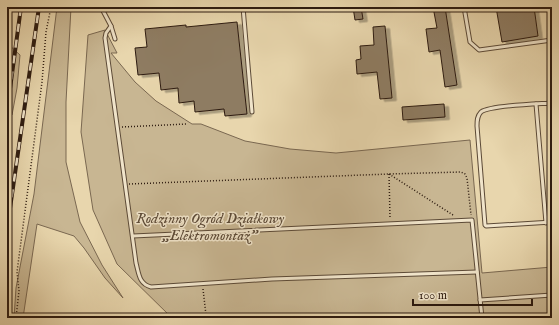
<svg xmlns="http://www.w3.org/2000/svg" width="559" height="325" font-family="'IM FELL English',serif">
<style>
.green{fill:#c8b692;stroke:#7a6851}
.building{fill:#8e7c62;stroke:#2d1b10;filter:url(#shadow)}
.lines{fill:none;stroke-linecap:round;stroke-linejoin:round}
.service-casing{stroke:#5c4a37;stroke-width:5}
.path{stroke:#2d1b10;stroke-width:1.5;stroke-dasharray:1 2;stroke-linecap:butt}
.service{stroke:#f0e4ca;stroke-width:3}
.rail-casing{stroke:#2d1b10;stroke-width:4}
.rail{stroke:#f0e4ca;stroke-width:2.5;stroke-dasharray:8;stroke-linecap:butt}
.labels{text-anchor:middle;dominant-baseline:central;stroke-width:3;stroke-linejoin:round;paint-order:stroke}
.park-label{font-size:15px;font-style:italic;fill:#5c4a37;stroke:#f0e4ca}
</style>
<defs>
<filter id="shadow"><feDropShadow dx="4.5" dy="2.5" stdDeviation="0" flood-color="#0004"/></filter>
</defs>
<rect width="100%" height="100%" fill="#e8d6ad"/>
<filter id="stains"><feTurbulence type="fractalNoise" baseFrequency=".005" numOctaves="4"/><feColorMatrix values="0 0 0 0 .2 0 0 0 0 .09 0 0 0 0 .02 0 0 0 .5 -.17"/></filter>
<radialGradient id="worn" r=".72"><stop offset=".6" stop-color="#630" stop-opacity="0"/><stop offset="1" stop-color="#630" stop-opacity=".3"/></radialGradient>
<!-- green -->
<g class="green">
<polygon points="57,7 71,7 66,102 66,162 80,222 102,265 123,298 105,278 84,248 74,236 37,224 23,318 14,318 16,288 34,194"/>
<polygon points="105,30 117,53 111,53 135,82 156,101 192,124 201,124 245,141 290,149 336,153 470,140 482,273 552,267 552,318 172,318 117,264 93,210 81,132 88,35"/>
<polygon points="7,43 20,55 17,88 12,115 7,116"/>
</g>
<!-- building -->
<g class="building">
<polygon points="353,7 361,7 363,19 355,20"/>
<polygon points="433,7 445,7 457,85 445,87 440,50 429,52 426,29 437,28"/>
<polygon points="496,7 534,7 538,36 502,42"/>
<polygon points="237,22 247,114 225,116 224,109 195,112 194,101 179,103 178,88 161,90 159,73 138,75 135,48 147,47 145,29 186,25 186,27"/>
<polygon points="385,26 392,98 380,99 377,72 357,74 356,60 361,59 360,46 374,45 373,27"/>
<polygon points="444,104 445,117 403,120 402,107"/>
</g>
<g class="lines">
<!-- service casing -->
<g class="service-casing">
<g id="service">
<path d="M101 7 111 26 106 33 105 38 136 263C139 274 139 284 151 287L272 279 477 272"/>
<polyline points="243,7 252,112"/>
<polyline points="464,7 470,42 479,50 552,40"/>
<polyline points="111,26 115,39"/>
<path d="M552 103C538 104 491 105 481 112 477 116 477 121 477 126L485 225 486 226 552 222"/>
<polyline points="536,104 546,223"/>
<polyline points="133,236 472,220 482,318"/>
<polyline points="480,300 552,295"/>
</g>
</g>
<!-- path -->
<g class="path">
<polyline points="122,127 187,124"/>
<polyline points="389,174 453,215"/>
<polyline points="389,174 390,218"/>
<polyline points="129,184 389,174 461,172 465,174 467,178 471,215"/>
<polyline points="203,289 206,315 213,318"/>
<polyline points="16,318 19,291 17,272 42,82 46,32 51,7"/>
</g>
<!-- service -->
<use href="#service" class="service"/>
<!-- rail casing -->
<g class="rail-casing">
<g id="rail">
<polyline points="7,111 21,7"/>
<polyline points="7,229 39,7"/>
</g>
</g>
<!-- rail -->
<use href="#rail" class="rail"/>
</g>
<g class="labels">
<!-- park labels -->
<g class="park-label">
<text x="210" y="218">Rodzinny Ogród Działkowy<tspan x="210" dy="17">„Elektromontaż”</tspan></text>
</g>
</g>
<!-- margin -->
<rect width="559" height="325" fill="none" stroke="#e8d6ad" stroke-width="24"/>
<rect x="8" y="8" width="543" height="309" fill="none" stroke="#2d1b10" stroke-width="2"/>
<rect x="12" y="12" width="535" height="301" fill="none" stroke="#2d1b10"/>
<!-- scale -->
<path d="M413 299v6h119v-6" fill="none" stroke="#2d1b10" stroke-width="2"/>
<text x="419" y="299" font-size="12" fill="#2d1b10" stroke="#f0e4ca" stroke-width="3" paint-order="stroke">100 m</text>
<rect width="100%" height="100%" filter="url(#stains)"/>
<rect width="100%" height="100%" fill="url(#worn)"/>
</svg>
